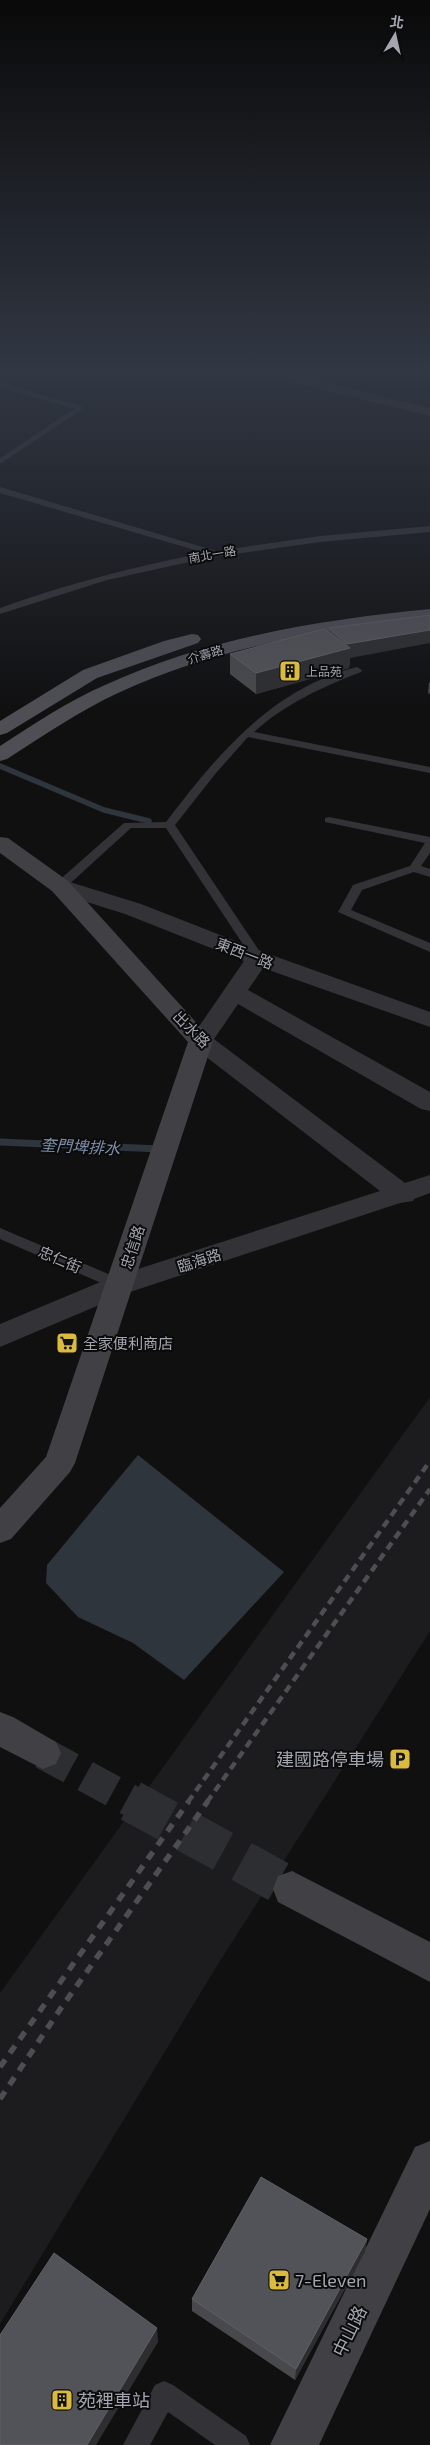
<svg xmlns="http://www.w3.org/2000/svg" width="430" height="2445" font-family="'Exo 2','Noto Sans TC',sans-serif">
<style>
.built{fill:#1c1c1e}
.water{fill:#2f353c}
.lines{fill:none;stroke-linecap:round;stroke-linejoin:round}
.stream-far2{stroke:#2f353c;stroke-width:4.5}
.stream-far1{stroke:#2f353c;stroke-width:5.5}
.stream{stroke:#2f353c;stroke-width:7}
.secondary-tunnel-far1{stroke:#2d2e31;stroke-width:32;stroke-dasharray:32 16;stroke-linecap:butt}
.secondary-tunnel{stroke:#2d2e31;stroke-width:42;stroke-dasharray:42 21;stroke-linecap:butt}
.lane{fill:#333337;fill-rule:evenodd}
.street{fill:#333337;fill-rule:evenodd}
.secondary{fill:#404045;fill-rule:evenodd}
.primary{fill:#4e4e54;fill-rule:evenodd}
.rail-far1{stroke:#4d4d52;stroke-width:4.5;stroke-dasharray:8 5.5;stroke-linecap:butt}
.rail{stroke:#4d4d52;stroke-width:5.5;stroke-dasharray:9 8;stroke-linecap:butt}
.wall{fill:#49494d}
.shaded-wall{fill:#2e2e31}
.building{fill:#525358;stroke:#5f6066}
.labels{text-anchor:middle;dominant-baseline:central;stroke-width:4;stroke-linejoin:round;paint-order:stroke}
.far-street-label{font-size:12px;fill:#a3a5b0;stroke:#0b0b0c}
.far-poi-label{font-size:12px;fill:#a3a5b0;stroke:#0b0b0c;text-anchor:start}
.street-label{font-size:15px;fill:#a3a5b0;stroke:#0b0b0c}
.poi-label{font-size:15px;fill:#a3a5b0;stroke:#0b0b0c;text-anchor:start}
.water-label{font-size:16px;font-style:italic;fill:#7d8ea8;stroke:#0b0b0c}
.near-poi-label{font-size:18px;fill:#a3a5b0;stroke:#0b0b0c;text-anchor:start}
.near-street-label{font-size:18px;fill:#a3a5b0;stroke:#0b0b0c}
</style>
<rect width="100%" height="100%" fill="#101011"/>
<!-- built -->
<polygon class="built" points="430,1397 430,1631 215,1969 0,2324 0,1993"/>
<!-- water -->
<polygon class="water" points="138,1455 284,1572 184,1680 133,1643 78,1617 46,1583 47,1565"/>
<g class="lines">
<!-- stream-far2 -->
<polyline class="stream-far2" points="0,385 80,408 0,461"/>
<!-- stream-far1 -->
<polyline class="stream-far1" points="0,766 104,810 149,821"/>
<!-- stream -->
<polyline class="stream" points="0,1142 160,1149"/>
<!-- secondary-tunnel-far1 -->
<polyline class="secondary-tunnel-far1" points="43,1753 133,1802"/>
<!-- secondary-tunnel -->
<polyline class="secondary-tunnel" points="131,1801 292,1889"/>
<!-- lane -->
<g class="lane">
<path d="M0 487 216 551 320 536 430 526V532L320 542 212 557 107 580 0 614V608C67 584 135 566 205 553L0 493Z"/>
<path d="M357 667 362 670 361 672C322 687 285 704 254 732L430 767V773L248 737 216 773 175 825 264 958 262 961H254L166 828H131L64 889H56L54 886 56 883 124 823 166 822C217 755 271 689 357 667Z"/>
<polygon points="329,817 430,837 430,853 421,866 430,869 430,877 414,872 362,890 351,910 430,943 430,952 338,912 353,885 410,866 425,843 325,822 325,818"/>
<polygon points="0,1228 125,1281 128,1285 125,1289 115,1289 0,1239"/>
<polygon points="164,2381 173,2385 246,2436 250,2445 215,2445 168,2412 150,2445 123,2445 155,2385"/>
</g>
<!-- street -->
<g class="street">
<polygon points="249,369 273,369 430,408 430,416 251,372"/>
<polygon points="60,879 141,904 266,953 430,1012 430,1027 263,968 248,990 430,1092 430,1111 421,1109 238,1004 214,1039 405,1183 430,1175 430,1193 414,1199 413,1201 400,1203 130,1292 0,1347 0,1324 110,1278 380,1191 192,1046 189,1041 244,961 125,914 52,891 49,886 52,881"/>
</g>
<!-- secondary -->
<g class="secondary">
<polygon points="0,837 8,838 68,881 213,1041 75,1463 70,1472 11,1539 0,1543 0,1508 46,1457 188,1042 52,891 0,853"/>
<polygon points="0,1712 13,1717 56,1742 61,1753 56,1764 43,1769 0,1747"/>
<polygon points="292,1871 430,1942 430,1982 278,1902 273,1889 278,1876"/>
<polygon points="430,2141 430,2209 319,2445 270,2445 415,2147"/>
</g>
<!-- primary -->
<g class="primary">
<path d="M430 609V619C323 630 217 647 118 693 79 711 43 736 7 759L0 761V746C34 724 68 701 105 685 208 638 318 620 430 609Z"/>
<polygon points="192,634 198,635 201,639 198,643 97,678 7,733 0,735 0,721 83,670 164,641"/>
</g>
<!-- rail-far1 -->
<g class="rail-far1">
<polyline points="188,1802 430,1461"/>
<polyline points="207,1802 430,1489"/>
</g>
<!-- rail -->
<g class="rail">
<polyline points="0,2067 189,1801"/>
<polyline points="0,2099 61,2008 208,1801"/>
</g>
</g>
<!-- wall -->
<g class="wall">
<polygon points="430,615 350,658 349,668 256,694 230,674 230,654 329,633 329,628"/>
<polygon points="430,682 430,694 428,693 429,683"/>
<polygon points="367,2239 365,2252 295,2380 192,2311 192,2299"/>
</g>
<!-- shaded-wall -->
<g class="shaded-wall">
<polygon points="430,630 430,643 350,658 349,668 256,694 256,673 347,649 347,644"/>
<polygon points="367,2239 365,2252 295,2380 296,2369"/>
<polygon points="157,2328 158,2342 96,2445 87,2445"/>
</g>
<!-- building -->
<g class="building">
<polygon points="430,615 430,630 347,644 329,628"/>
<polygon points="324,629 350,648 256,673 230,654"/>
<polygon points="261,2177 367,2239 296,2369 192,2299"/>
<polygon points="54,2253 157,2328 87,2445 0,2445 0,2335"/>
</g>
<!-- sky -->
<linearGradient id="sky" x2="0" y2="1"><stop stop-color="#090909"/><stop offset="0.52" stop-color="#313743"/><stop offset="1" stop-color="#313743" stop-opacity="0"/></linearGradient>
<rect width="430" height="711" fill="url(#sky)"/>
<!-- icons -->
<defs>
<g id="building-square" transform="scale(1.125)"><rect x="-9" y="-9" width="18" height="18" rx="4" fill="#dbbb3e" stroke="#0b0b0c"/><path d="M-4-6H4V6H1V3H-1V6H-4ZM-2.5-4.3h1.7v1.8h-1.7ZM.8-4.3h1.7v1.8H.8ZM-2.5-1h1.7V.8h-1.7ZM.8-1h1.7V.8H.8Z" fill="#111"/></g>
<g id="supermarket-square" transform="scale(1.125)"><rect x="-9" y="-9" width="18" height="18" rx="4" fill="#dbbb3e" stroke="#0b0b0c"/><path d="M-6-5.5h2.5l.6 2H6L4.5 2H-2.5L-4.4-4H-6ZM-1.5 3.2a1.3 1.3 0 1 0 .1 0ZM3 3.2a1.3 1.3 0 1 0 .1 0Z" fill="#111"/></g>
<g id="parking-square" transform="scale(1.125)"><rect x="-9" y="-9" width="18" height="18" rx="4" fill="#dbbb3e" stroke="#0b0b0c"/><path d="M-3.5-5.5H1a3.5 3.5 0 0 1 0 7H-1V5.5H-3.5ZM-1-3.4V-.6H.8a1.4 1.4 0 0 0 0-2.8Z" fill="#111"/></g>
</defs>
<g fill-rule="evenodd">
<use href="#building-square" x="290" y="671"/>
<use href="#supermarket-square" x="67" y="1343"/>
<use href="#parking-square" x="400" y="1759"/>
<use href="#supermarket-square" x="279" y="2280"/>
<use href="#building-square" x="62" y="2400"/>
</g>
<g class="labels">
<!-- far-street labels -->
<g class="far-street-label">
<text transform="translate(212 554) rotate(-10)">南北一路</text>
<text transform="translate(205 654) rotate(-17)">介壽路</text>
</g>
<!-- far-poi labels -->
<g class="far-poi-label">
<text x="306" y="671">上品苑</text>
</g>
<!-- street labels -->
<g class="street-label">
<text transform="translate(245 953) rotate(21)">東西一路</text>
<text transform="translate(192 1029) rotate(45)">出水路</text>
<text transform="translate(132 1247) rotate(-72)">忠信路</text>
<text transform="translate(60 1259) rotate(23)">忠仁街</text>
<text transform="translate(199 1260) rotate(-18)">臨海路</text>
</g>
<!-- poi labels -->
<g class="poi-label">
<text x="83" y="1343">全家便利商店</text>
</g>
<!-- water labels -->
<g class="water-label">
<text transform="translate(80 1146) rotate(3)">奎門埤排水</text>
</g>
<!-- near-poi labels -->
<g class="near-poi-label">
<text x="384" y="1759" text-anchor="end">建國路停車場</text>
<text x="295" y="2280">7-Eleven</text>
<text x="78" y="2400">苑裡車站</text>
</g>
<!-- near-street labels -->
<g class="near-street-label">
<text transform="translate(349 2331) rotate(-64)">中山路</text>
</g>
</g>
<!-- north arrow -->
<g transform="translate(395 35) rotate(9)" stroke="#0b0b0c" stroke-width="4" paint-order="stroke">
<path d="M0-4L9 19L0 12L-9 19Z" fill="#a3a5b0"/>
<text y="-8" font-size="14" font-weight="bold" text-anchor="middle" fill="#a3a5b0">北</text>
</g>
</svg>
